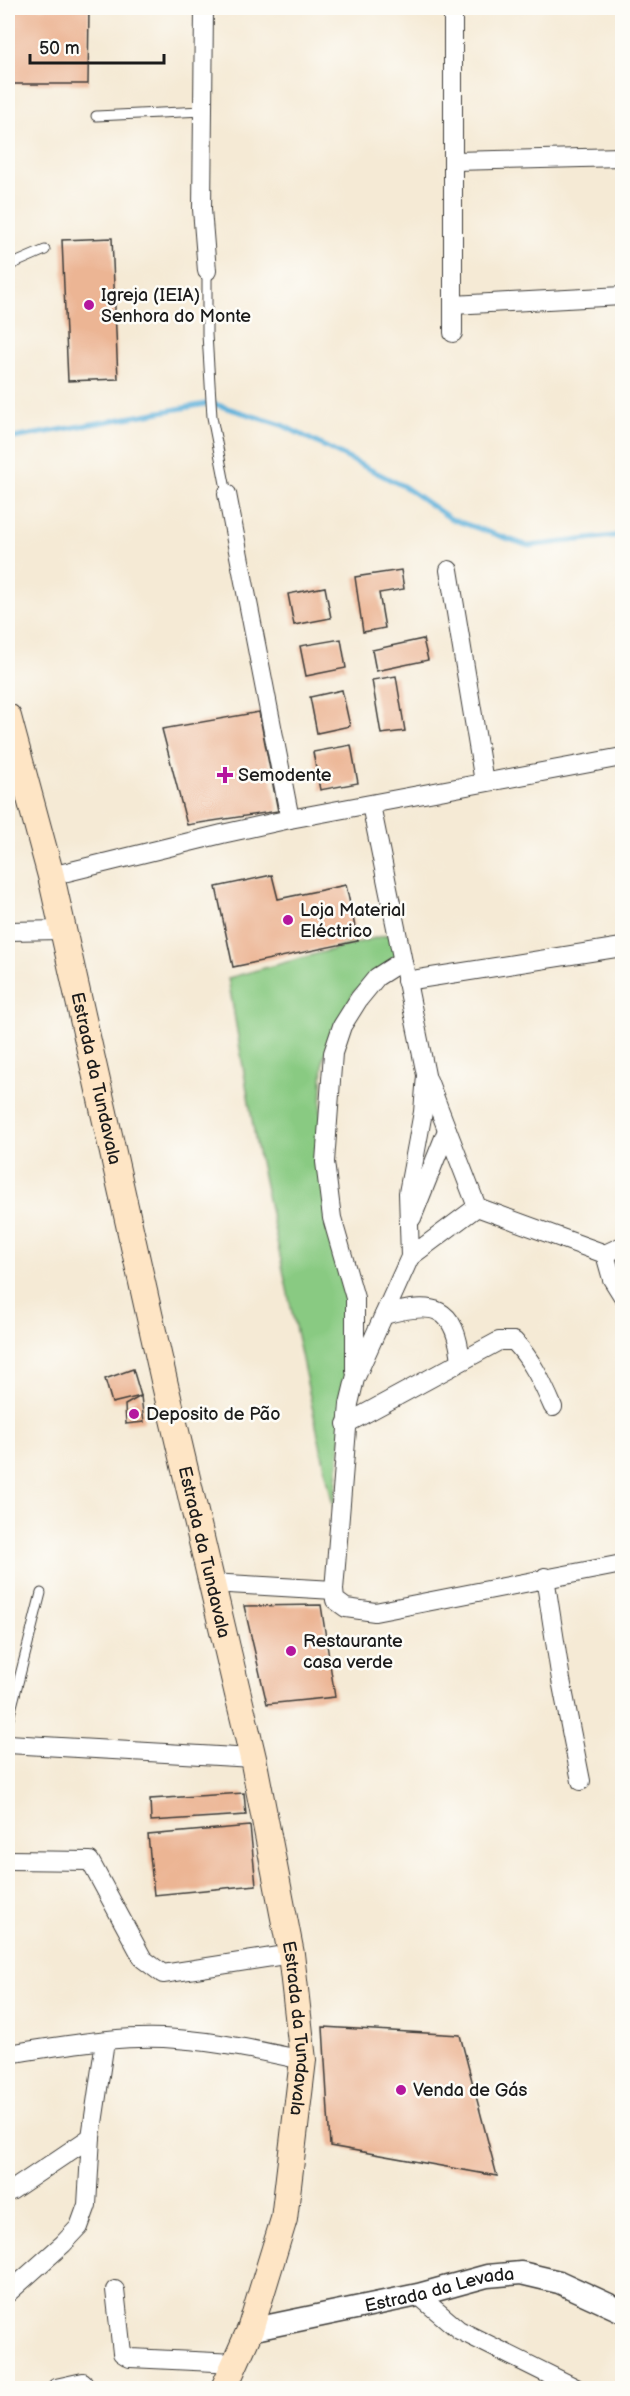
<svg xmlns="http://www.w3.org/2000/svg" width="630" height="2396" font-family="'Balsamiq Sans',sans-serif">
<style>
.green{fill:#89ca82;stroke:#52734f;stroke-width:1.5}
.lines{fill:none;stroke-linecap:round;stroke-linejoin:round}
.stream{stroke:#5fb1da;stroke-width:5}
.building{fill:#ecb594}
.service-casing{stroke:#3d3b38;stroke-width:11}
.minor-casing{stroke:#3d3b38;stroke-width:20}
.tertiary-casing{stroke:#3d3b38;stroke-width:25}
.secondary-casing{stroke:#3d3b38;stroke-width:28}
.service{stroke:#fff;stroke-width:9}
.minor{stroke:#fff;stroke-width:18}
.tertiary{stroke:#fff;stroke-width:22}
.secondary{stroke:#fee5c5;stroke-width:26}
.poi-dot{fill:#b5179e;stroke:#fdfcf7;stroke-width:2}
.labels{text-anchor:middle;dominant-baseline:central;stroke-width:5;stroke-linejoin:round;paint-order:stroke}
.poi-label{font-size:18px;fill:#1c1c1c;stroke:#fdfcf7;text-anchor:start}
.street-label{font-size:18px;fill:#1c1c1c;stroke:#fdfcf7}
</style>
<rect width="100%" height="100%" fill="#fdfcf7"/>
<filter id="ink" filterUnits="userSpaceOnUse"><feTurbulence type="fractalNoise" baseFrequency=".0167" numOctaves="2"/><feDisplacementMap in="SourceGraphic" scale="12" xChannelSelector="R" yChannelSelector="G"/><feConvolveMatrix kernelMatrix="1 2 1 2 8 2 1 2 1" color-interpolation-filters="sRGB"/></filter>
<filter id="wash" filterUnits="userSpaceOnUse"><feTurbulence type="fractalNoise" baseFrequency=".008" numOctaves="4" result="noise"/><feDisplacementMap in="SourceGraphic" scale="24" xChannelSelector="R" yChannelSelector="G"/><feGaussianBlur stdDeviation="1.35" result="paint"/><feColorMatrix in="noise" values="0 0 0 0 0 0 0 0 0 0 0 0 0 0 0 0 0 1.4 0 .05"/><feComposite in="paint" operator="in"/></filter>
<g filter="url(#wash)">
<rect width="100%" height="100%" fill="#f5ead5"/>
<!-- green -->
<polygon class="green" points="390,934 397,956 354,992 323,1059 321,1112 345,1280 348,1339 346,1390 334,1510 256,1143 228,978"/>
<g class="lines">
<!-- stream -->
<polyline class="stream" points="8,439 211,403 282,425 405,487 451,519 529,546 622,535"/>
</g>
<g id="blocks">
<!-- building -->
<g class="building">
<polygon points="8,8 89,8 88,84 8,84"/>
<polygon points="112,238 118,379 68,381 62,240"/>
<polygon points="401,570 404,589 379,593 385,628 363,632 355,577"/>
<polygon points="325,587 331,618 294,625 288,594"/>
<polygon points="341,639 346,668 306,676 300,646"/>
<polygon points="423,639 428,660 376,671 372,650"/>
<polygon points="396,676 405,731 381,734 372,680"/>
<polygon points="342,690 350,726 317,733 310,697"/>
<polygon points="259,712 278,811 187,825 162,729"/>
<polygon points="351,745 358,783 320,790 313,752"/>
<polygon points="272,875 278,899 346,885 358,941 233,967 216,887"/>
<polygon points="133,1369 141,1396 112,1403 105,1379"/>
<polygon points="141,1396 144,1422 126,1424 125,1405"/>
<polygon points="321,1605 335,1697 267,1704 244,1606"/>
<polygon points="244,1793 246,1815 151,1821 150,1799"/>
<polygon points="250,1826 256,1885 154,1895 148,1835"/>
<polygon points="323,2027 460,2035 497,2176 330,2146"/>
</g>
</g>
</g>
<g filter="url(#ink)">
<use href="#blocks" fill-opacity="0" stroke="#3d3b38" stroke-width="1.5"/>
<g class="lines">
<!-- service casing -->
<g class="service-casing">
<g id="service">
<polyline points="96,116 203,111"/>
<polyline points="8,266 45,250"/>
<polyline points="207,271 207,334 212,417 227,494"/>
<polyline points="8,1722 41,1593"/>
</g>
</g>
<!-- minor casing -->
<g class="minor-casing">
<g id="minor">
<polyline points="204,8 202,209 207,271"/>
<polyline points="454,161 622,157"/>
<polyline points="453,305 622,296"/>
<polyline points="453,333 453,8"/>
<polyline points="227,494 290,819"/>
<polyline points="449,570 484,782"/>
<polyline points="371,805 426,1075 423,1112 408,1193 410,1257 355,1379 349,1404 334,1590 335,1600 346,1608 375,1612 622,1564"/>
<polyline points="51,876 222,834 290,819 622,757"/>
<polyline points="8,931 62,930"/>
<polyline points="406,981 622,947"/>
<polyline points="428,1080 477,1207 605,1254 622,1246"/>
<polyline points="412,1218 447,1130"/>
<polyline points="605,1254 612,1279 622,1295"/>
<polyline points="410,1257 477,1207"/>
<path d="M384 1315C434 1301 455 1305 461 1361"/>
<polyline points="355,1371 355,1298 332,1218 325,1162 333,1053 342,1026 359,999 377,977 402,961"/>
<path d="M346 1424 499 1341H514C532 1360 542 1382 553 1407"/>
<polyline points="545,1577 561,1680 581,1781"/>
<polyline points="211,1583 334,1590"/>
<polyline points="8,1744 253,1758"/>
<polyline points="8,1860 90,1861 143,1959 163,1974 291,1954"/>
<path d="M8 2054C62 2046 122 2034 177 2039 219 2042 261 2051 303 2060"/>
<polyline points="11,2191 91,2137"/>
<polyline points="115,2290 122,2353 130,2358 236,2363"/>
<polyline points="8,2293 63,2244 79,2227 87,2205 91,2137 105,2041"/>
<polyline points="418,2295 459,2330 576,2388"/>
<polyline points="56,2388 83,2382"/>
</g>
</g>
<!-- tertiary casing -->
<g class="tertiary-casing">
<g id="tertiary">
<path id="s1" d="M250 2330 418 2295 487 2276 521 2273 559 2282 622 2311"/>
</g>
</g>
<!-- secondary casing -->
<g class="secondary-casing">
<g id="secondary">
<path id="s2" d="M8 717 51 876 165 1385 253 1758 291 1954 303 2060 284 2219 250 2330 224 2388"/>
</g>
</g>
<!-- service -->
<use href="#service" class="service"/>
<!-- minor -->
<use href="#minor" class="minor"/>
<!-- tertiary -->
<use href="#tertiary" class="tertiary"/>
<!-- secondary -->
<use href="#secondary" class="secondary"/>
</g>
</g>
<!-- markers -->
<g class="poi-dot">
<circle cx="89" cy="305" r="6"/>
<path d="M222 766h6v6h6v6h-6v6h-6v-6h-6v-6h6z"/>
<circle cx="288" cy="920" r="6"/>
<circle cx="134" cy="1414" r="6"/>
<circle cx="291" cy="1651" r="6"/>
<circle cx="401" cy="2090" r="6"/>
</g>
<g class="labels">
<!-- poi labels -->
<g class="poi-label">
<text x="101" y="295">Igreja (IEIA)<tspan x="101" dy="21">Senhora do Monte</tspan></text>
<text x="238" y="775">Semodente</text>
<text x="300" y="910">Loja Material<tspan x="300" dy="21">Eléctrico</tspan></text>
<text x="146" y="1414">Deposito de Pão</text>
<text x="303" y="1641">Restaurante<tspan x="303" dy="21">casa verde</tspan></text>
<text x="413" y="2090">Venda de Gás</text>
</g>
<!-- street labels -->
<g class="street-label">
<text stroke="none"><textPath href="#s2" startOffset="372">Estrada da Tundavala</textPath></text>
<text stroke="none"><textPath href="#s2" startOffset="858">Estrada da Tundavala</textPath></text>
<text stroke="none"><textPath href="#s2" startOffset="1344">Estrada da Tundavala</textPath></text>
<text stroke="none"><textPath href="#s1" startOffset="194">Estrada da Levada</textPath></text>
</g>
</g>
<!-- margin -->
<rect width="630" height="2396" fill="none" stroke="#fdfcf7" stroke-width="30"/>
<!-- scale -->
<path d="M30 54v9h134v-9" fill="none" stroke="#1c1c1c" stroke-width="3"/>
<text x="39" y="54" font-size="18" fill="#1c1c1c" stroke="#fdfcf7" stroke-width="4.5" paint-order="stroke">50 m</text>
</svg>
